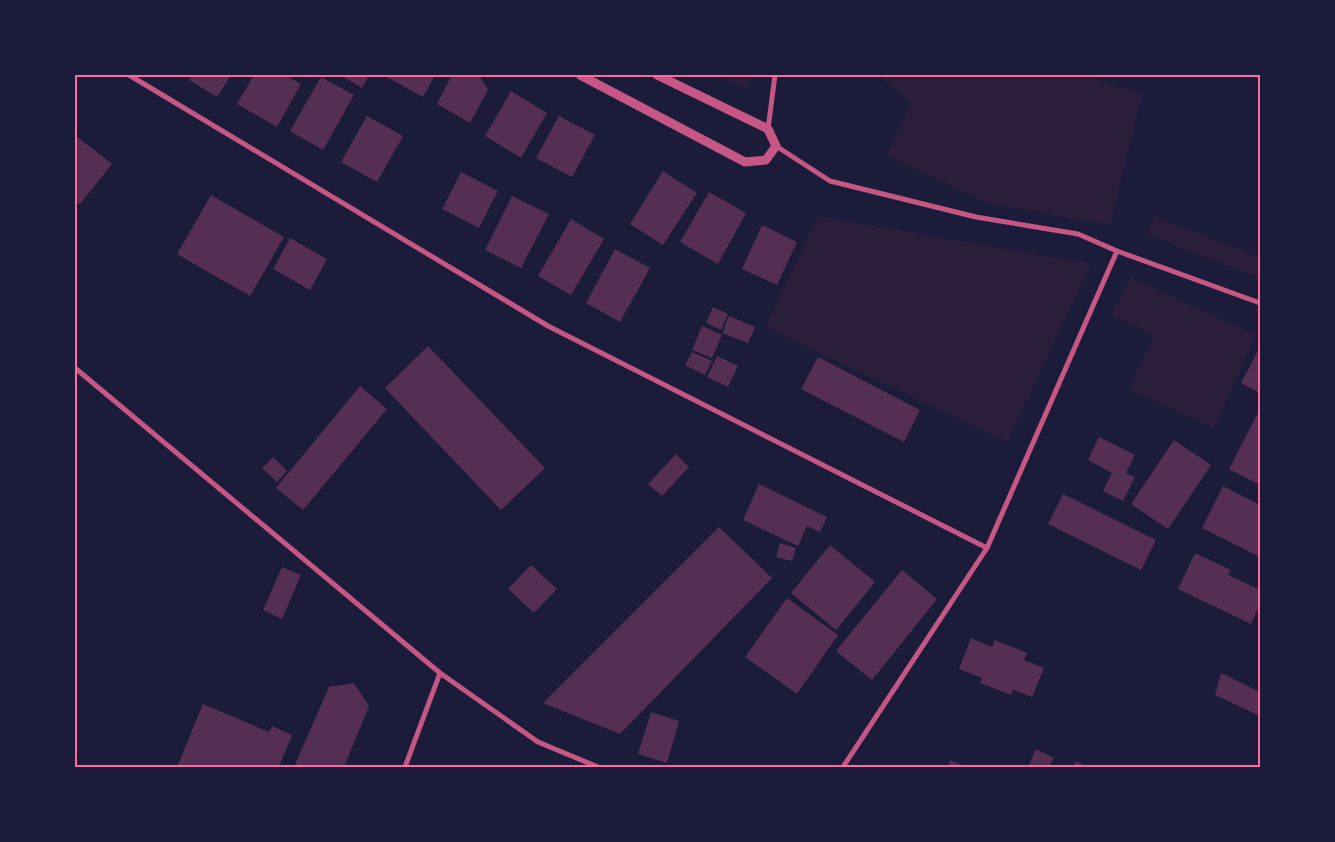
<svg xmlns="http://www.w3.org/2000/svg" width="1335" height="842" font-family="Signika,sans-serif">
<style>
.green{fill:#2a1e3b}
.building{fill:#542f53}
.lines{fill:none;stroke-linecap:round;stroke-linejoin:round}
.minor{stroke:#c65784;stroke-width:5}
.tertiary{stroke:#c65784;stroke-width:9}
.neatline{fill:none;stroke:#ff6b9d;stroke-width:2}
</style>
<rect width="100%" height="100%" fill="#1b1b3a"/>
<!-- green -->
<g class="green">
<polygon points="717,75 752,75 746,89"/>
<polygon points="879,75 1079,75 1142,94 1110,225 987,203 886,155 911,103"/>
<polygon points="818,216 1091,264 1007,442 766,327"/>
<polygon points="1154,216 1260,258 1260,279 1147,234"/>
<polygon points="1130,277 1256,335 1214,428 1129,389 1154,335 1112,315"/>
</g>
<!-- building -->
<g class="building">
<polygon points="192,75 231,75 217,97 189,80"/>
<polygon points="254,75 285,75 301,84 277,127 237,104"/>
<polygon points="340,75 369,75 362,88"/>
<polygon points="383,75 435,75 423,97"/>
<polygon points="452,75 479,75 488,90 470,123 437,104"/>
<polygon points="321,77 354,95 323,150 290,131"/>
<polygon points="511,91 547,113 521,158 485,136"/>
<polygon points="367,116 403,136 377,182 341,162"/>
<polygon points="559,116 595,135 572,177 536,158"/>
<polygon points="75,135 112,164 80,204 75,201"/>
<polygon points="663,171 697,193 663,245 630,224"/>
<polygon points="461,172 498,191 479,228 442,209"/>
<polygon points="709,192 746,213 718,264 680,242"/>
<polygon points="211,195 284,237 250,296 177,254"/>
<polygon points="512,196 549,214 521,268 485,250"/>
<polygon points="571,219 604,239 571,295 538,276"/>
<polygon points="762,225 797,242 777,285 742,269"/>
<polygon points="290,238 327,259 310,290 273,269"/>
<polygon points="615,249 650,268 620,322 586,303"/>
<polygon points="713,307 728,314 721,330 706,323"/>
<polygon points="729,316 755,327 748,343 722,333"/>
<polygon points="702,326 722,335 712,358 692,350"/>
<polygon points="428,346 545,468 501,510 385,388"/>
<polygon points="1260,347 1260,393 1241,383"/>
<polygon points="692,352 712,361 705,375 685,365"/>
<polygon points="717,356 738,366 728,387 707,377"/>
<polygon points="818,357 920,410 904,442 801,389"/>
<polygon points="360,386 387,409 303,510 276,488"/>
<polygon points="1260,409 1260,485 1229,469"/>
<polygon points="1099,437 1135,455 1126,473 1135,477 1123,501 1103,491 1112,473 1088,460"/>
<polygon points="1174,440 1211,465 1168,529 1131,504"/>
<polygon points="676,454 689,467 662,496 648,484"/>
<polygon points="273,457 287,471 277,482 262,468"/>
<polygon points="759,484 827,517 820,532 807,526 798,546 743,520"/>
<polygon points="1223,486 1260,505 1258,556 1202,528"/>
<polygon points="1063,494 1156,540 1141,570 1048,524"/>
<polygon points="719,527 772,578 620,734 543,703"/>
<polygon points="780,543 796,548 792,561 776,557"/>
<polygon points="830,545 875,582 836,630 791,593"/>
<polygon points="1195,553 1231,570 1228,575 1260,590 1260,604 1251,624 1178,589"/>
<polygon points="531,565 557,589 534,613 508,589"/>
<polygon points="282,567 301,575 282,619 263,610"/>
<polygon points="902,570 937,599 872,680 836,651"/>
<polygon points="787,598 838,635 797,694 745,657"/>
<polygon points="971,638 992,647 995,640 1027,653 1024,660 1044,668 1032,697 1013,690 1011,695 980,683 982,678 959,669"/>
<polygon points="1221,673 1260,692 1260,716 1215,695"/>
<polygon points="354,683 369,706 344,767 294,767 329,687"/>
<polygon points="203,704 269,732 272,726 292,735 279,767 177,767"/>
<polygon points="651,712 679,721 667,763 638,754"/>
<polygon points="1036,749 1054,758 1049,767 1028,767"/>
<polygon points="950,760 967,767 948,767"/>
<polygon points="1076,761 1088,767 1073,767"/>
</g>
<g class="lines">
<!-- minor -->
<g class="minor">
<polyline points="129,75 548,326 987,548 843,767"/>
<polyline points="768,129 775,75"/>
<polyline points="776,146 830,181 976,217 1078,234 1117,251 1260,303"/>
<polyline points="75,368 440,673 538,742 598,767"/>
<polyline points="987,548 1117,251"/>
<polyline points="405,767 440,673"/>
</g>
<!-- tertiary -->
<polyline class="tertiary" points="580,75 745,162 766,160 776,146 768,129 657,75"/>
</g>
<!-- border -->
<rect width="1335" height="842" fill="none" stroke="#1b1b3a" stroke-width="152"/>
<rect x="76" y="76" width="1183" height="690" class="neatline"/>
</svg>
